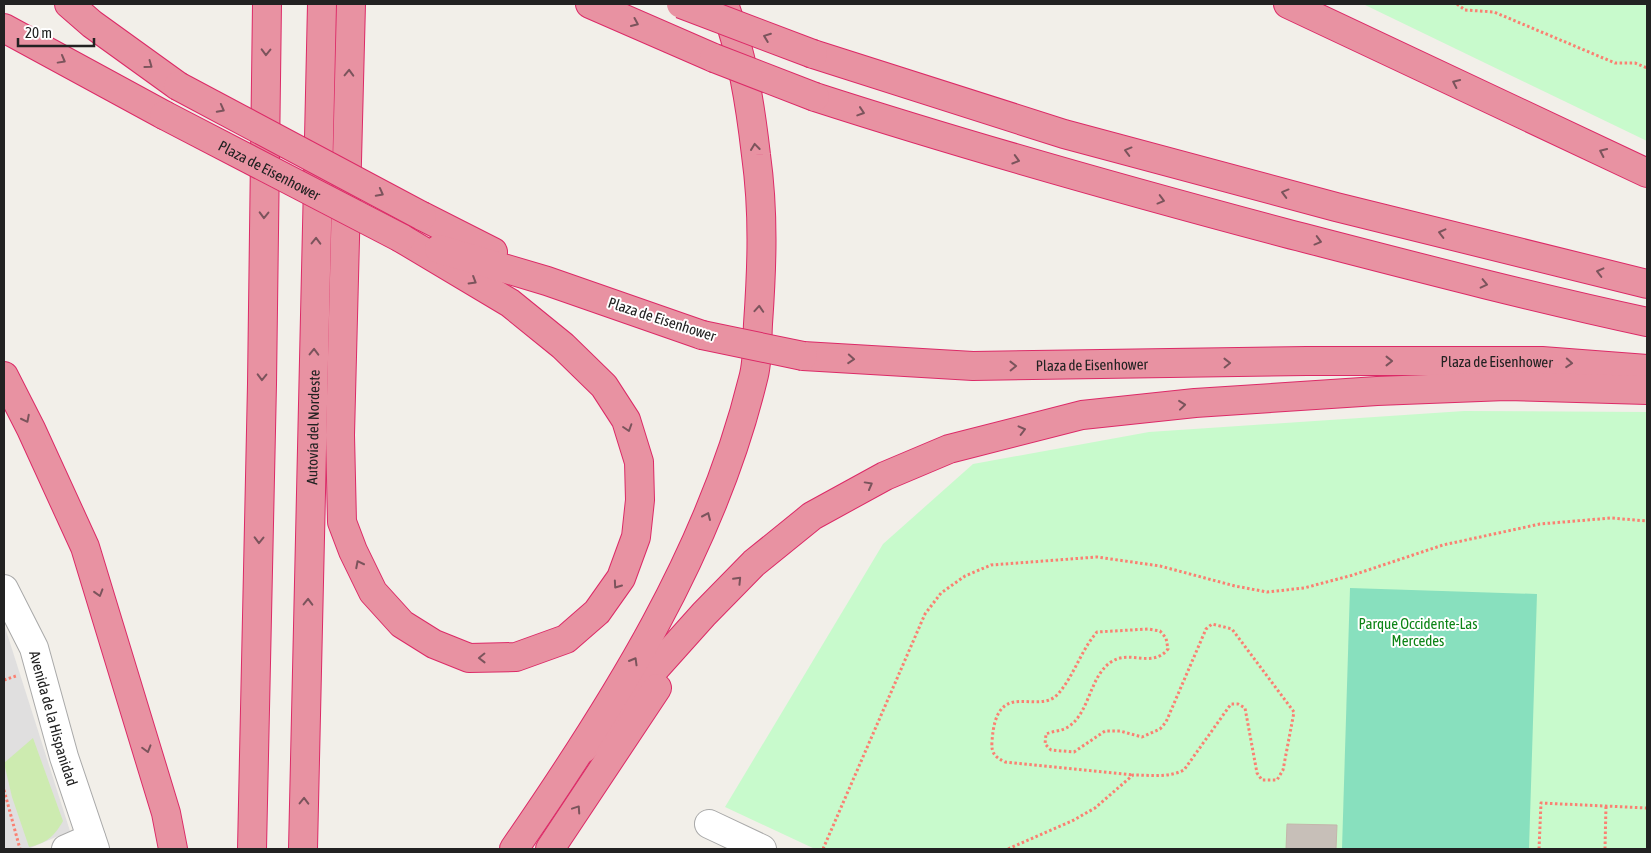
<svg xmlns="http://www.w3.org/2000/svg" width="1651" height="853" font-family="'Asap Condensed',sans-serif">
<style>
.residential{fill:#e0dfdf}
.grass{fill:#cdebb0}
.park{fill:#c8facc}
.pitch{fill:#88e0be}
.building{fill:#c7bfb8;stroke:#c4b6ab}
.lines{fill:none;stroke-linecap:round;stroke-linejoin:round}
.street-casing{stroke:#a9a9a9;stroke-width:30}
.highway-casing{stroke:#dc2a67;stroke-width:30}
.path{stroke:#fa8072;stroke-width:3;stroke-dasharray:2.5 2.5;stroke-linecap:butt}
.street{stroke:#fff;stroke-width:28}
.highway{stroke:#e892a2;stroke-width:28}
.highway-bridge-casing{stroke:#dc2a67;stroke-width:30;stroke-linecap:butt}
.highway-bridge{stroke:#e892a2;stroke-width:28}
.oneway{stroke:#7b545c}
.labels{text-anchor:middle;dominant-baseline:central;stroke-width:4;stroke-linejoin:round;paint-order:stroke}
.street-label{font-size:15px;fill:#222;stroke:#fff}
.park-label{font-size:15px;fill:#0c8416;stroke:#fff}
</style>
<rect width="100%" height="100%" fill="#f2efe9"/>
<!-- residential -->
<polygon class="residential" points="4,624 70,831 28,849 4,849"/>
<!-- grass -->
<path class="grass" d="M33 738 63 821C54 837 46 843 29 847L12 797 4 763Z"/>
<!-- park -->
<g class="park">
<polygon points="1363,4 1647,4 1647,141"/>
<polygon points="1464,411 1647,412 1647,849 815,849 725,807 883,544 973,464 1149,432"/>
</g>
<!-- pitch -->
<polygon class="pitch" points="1350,588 1537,594 1529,849 1342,849"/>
<!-- building -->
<polygon class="building" points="1287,824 1337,825 1336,849 1286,849"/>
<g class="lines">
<!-- street casing -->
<g class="street-casing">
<g id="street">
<path id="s1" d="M4 589 34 648 64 757 95 849"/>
<polyline points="709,824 762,849"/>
<polyline points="66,849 91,838"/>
</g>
</g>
<!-- highway casing -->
<g class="highway-casing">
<g id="highway">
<polyline points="69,4 92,24 178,86"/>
<polyline points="351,4 340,435 342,522 353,551 373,592 402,624 434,644 469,658 516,657 566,639 597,612 621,578 636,537 640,500 639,462 626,420 604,386 563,346 510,303 401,238"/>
<polyline points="590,4 714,58"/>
<polyline points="1288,4 1647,173"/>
<polyline points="4,28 164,115"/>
<polyline points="813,54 1064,134 1336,207 1647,284"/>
<path d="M815 97C970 147 1127 191 1285 233 1405 264 1526 296 1647 322"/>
<polyline points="422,216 493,252"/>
<polyline points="439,249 547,281 702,335"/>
<path id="s2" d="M803 356 973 366 1307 361H1542L1647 369"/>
<polyline points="4,376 31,429 85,547 166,813 173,849"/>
<polyline points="583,749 704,614 754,563 812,516 885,476 949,449 1082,415 1195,403 1377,391 1506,386 1647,390"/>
<polyline points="252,849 262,384 267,4"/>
<path id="s3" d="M303 849 322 4"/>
<path d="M514 849C614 704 711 551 753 379 758 362 757 342 758 324 762 267 764 212 756 155 750 103 742 53 724 4"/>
<polyline points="550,849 657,688"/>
</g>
</g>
<!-- path -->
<g class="path">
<polyline points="1457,4 1465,10 1494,12 1615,63 1635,63 1647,68"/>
<polyline points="4,680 16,676"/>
<polyline points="4,790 20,849"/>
<polyline points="823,849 925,614 941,593 965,576 991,565 1097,557 1160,566 1235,586 1267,592 1304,588 1353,575 1443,545 1540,524 1611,518 1647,521"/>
<path d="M1008 849 1072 821 1095 808 1133 775C1150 775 1168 778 1184 770L1231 704H1238L1245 708 1257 773 1262 780H1277L1283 770 1294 712 1232 629 1212 624 1206 629 1166 722 1160 729 1142 737 1120 731H1105L1074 752 1051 750 1045 744 1046 734C1053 731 1062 731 1068 727 1090 713 1089 677 1111 662 1130 649 1152 669 1168 649L1166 638 1160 631 1148 629 1097 632C1081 650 1074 676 1058 694 1037 717 996 675 992 742 991 753 995 757 1005 762L1133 775"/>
<polyline points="1539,849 1541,803 1647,808"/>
<polyline points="1605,849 1606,805"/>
</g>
<!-- street -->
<use href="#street" class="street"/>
<!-- highway -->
<use href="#highway" class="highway"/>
<!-- highway-bridge casing -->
<g class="highway-bridge-casing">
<g id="highway-bridge">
<polyline points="681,4 813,54"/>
<polyline points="714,58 815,97"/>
<polyline points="178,86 422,216"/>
<path id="s4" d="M164 115 401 238"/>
<polyline points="702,335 803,356"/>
</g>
</g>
<!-- highway-bridge -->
<use href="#highway-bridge" class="highway-bridge"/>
</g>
<!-- one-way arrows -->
<defs><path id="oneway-chevron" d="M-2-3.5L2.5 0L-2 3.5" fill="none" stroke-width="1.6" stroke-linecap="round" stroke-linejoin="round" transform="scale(1.25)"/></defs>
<g class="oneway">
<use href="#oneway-chevron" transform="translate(635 23) rotate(24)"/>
<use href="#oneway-chevron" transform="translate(767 37) rotate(-159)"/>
<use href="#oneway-chevron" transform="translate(266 52) rotate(91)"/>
<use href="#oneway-chevron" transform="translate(62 60) rotate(29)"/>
<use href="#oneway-chevron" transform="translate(149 65) rotate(36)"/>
<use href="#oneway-chevron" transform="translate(349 73) rotate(-88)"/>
<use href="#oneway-chevron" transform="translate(1456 83) rotate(-155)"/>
<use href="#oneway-chevron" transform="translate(221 109) rotate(28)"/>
<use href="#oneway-chevron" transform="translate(861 112) rotate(18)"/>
<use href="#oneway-chevron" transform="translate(755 147) rotate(-97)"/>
<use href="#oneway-chevron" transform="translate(1128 151) rotate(-165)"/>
<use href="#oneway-chevron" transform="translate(1603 152) rotate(-155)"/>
<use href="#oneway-chevron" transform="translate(1016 160) rotate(16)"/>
<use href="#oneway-chevron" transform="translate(380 193) rotate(28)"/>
<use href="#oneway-chevron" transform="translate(1285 193) rotate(-165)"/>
<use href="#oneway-chevron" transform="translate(1161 200) rotate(15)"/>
<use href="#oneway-chevron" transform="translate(264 215) rotate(91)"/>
<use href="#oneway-chevron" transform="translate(1442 233) rotate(-166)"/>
<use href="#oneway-chevron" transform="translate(316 241) rotate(-89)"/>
<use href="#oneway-chevron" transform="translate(1318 241) rotate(15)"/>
<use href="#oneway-chevron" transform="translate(1600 272) rotate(-166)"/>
<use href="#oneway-chevron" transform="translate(473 281) rotate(31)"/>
<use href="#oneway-chevron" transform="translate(1484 284) rotate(13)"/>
<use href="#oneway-chevron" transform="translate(759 309) rotate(-86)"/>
<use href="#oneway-chevron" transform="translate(314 352) rotate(-89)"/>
<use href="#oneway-chevron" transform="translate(851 359) rotate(4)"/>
<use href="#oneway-chevron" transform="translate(1389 361)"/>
<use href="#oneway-chevron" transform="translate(1227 363) rotate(-1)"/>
<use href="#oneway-chevron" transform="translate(1569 363) rotate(4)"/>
<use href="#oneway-chevron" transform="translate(1013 366) rotate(-1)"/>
<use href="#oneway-chevron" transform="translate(262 377) rotate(91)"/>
<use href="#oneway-chevron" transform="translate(1182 405) rotate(-6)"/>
<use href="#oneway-chevron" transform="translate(26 419) rotate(63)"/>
<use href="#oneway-chevron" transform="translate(628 428) rotate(72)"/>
<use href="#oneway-chevron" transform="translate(1022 430) rotate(-14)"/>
<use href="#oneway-chevron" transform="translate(869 485) rotate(-29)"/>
<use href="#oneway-chevron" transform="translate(707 516) rotate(-66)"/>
<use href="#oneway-chevron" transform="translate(259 540) rotate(91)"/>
<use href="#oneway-chevron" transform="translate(359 564) rotate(-117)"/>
<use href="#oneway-chevron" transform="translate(738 580) rotate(-46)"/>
<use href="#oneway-chevron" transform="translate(617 585) rotate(125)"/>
<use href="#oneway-chevron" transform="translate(99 593) rotate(73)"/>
<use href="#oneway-chevron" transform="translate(308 602) rotate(-89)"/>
<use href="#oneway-chevron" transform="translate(482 658) rotate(179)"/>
<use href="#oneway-chevron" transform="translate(634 661) rotate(-60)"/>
<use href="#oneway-chevron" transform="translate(147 749) rotate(74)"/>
<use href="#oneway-chevron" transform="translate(304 801) rotate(-89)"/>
<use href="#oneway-chevron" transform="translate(577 809) rotate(-56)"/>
</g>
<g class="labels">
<!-- street labels -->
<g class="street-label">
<text stroke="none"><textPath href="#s4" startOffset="119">Plaza de Eisenhower</textPath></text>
<text transform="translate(662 319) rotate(18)">Plaza de Eisenhower</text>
<text stroke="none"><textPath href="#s2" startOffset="694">Plaza de Eisenhower</textPath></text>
<text stroke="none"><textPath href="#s2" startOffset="289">Plaza de Eisenhower</textPath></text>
<text stroke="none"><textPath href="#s3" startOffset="422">Autovía del Nordeste</textPath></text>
<text stroke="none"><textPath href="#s1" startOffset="139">Avenida de la Hispanidad</textPath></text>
</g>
<!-- park labels -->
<g class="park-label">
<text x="1418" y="623">Parque Occidente-Las<tspan x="1418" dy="17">Mercedes</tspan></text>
</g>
</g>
<!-- border -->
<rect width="1651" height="853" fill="none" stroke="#222222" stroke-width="10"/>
<!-- scale -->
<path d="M18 38v8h76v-8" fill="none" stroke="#222222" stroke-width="2.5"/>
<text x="25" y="38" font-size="15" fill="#222222" stroke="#ffffff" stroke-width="4" paint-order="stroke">20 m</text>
</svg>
